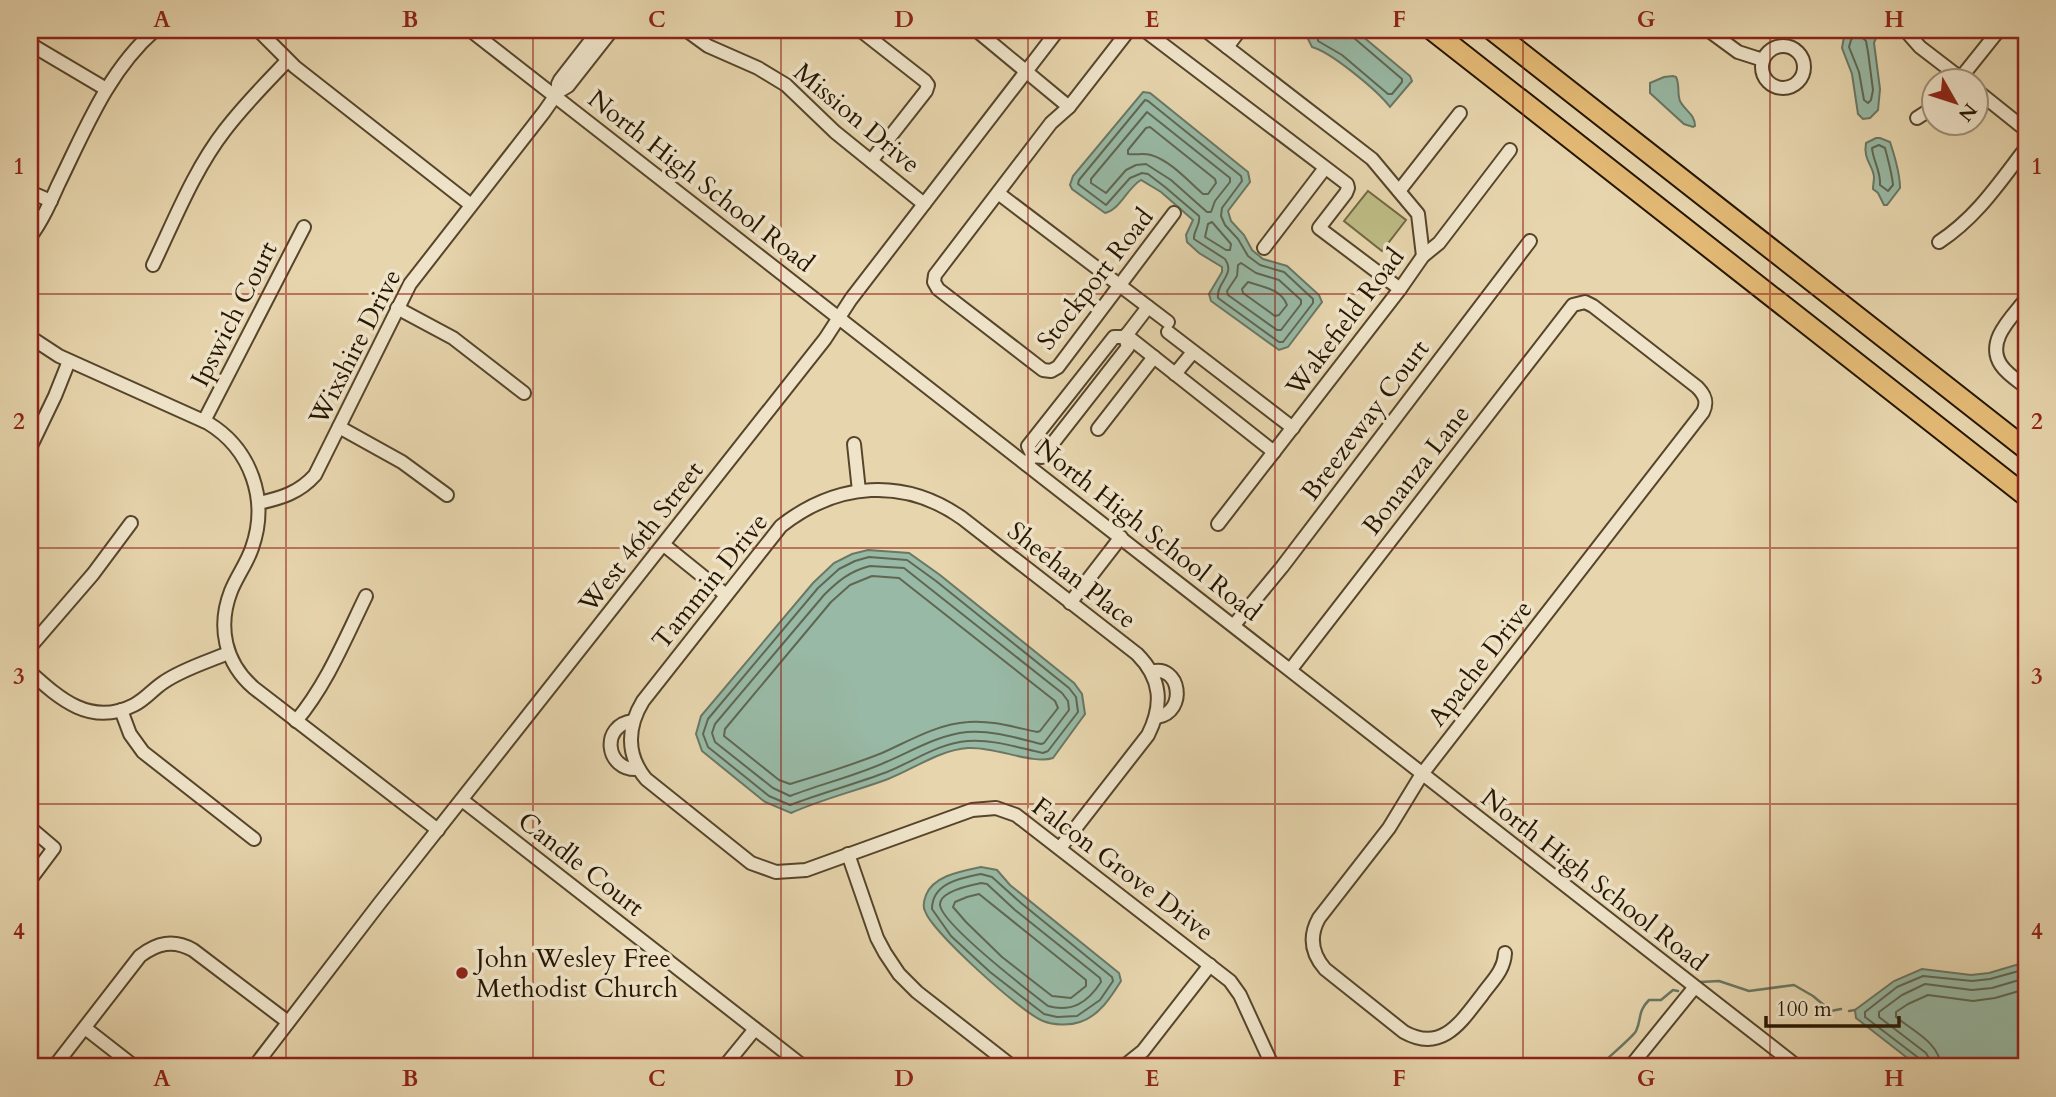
<svg xmlns="http://www.w3.org/2000/svg" width="2056" height="1097" font-family="Cardo,serif">
<style>
.green{fill:#bdbb85;stroke:#726842;stroke-width:2}
.water{fill:#98b9a5;stroke:#6a7763;stroke-width:2}
.lines{fill:none;stroke-linecap:round;stroke-linejoin:round}
.shore{stroke:#5f6752;stroke-width:2}
.stream{stroke:#6a7763;stroke-width:2.5}
.minor-casing{stroke:#56452b;stroke-width:16}
.highway-casing{stroke:#261500;stroke-width:23}
.minor{stroke:#efe4ca;stroke-width:12}
.highway{stroke:#e4ba76;stroke-width:19}
.grid{fill:none;stroke:#8f2418;stroke-width:2;stroke-opacity:0.55}
.poi-dot{fill:#8f2418;stroke:#efe4ca;stroke-width:2.5}
.labels{text-anchor:middle;dominant-baseline:central;stroke-width:7;stroke-linejoin:round;paint-order:stroke}
.street-label{font-size:26px;fill:#261500;stroke:#efe4ca}
.poi-label{font-size:26px;fill:#261500;stroke:#efe4ca;text-anchor:start}
.neatline{fill:none;stroke:#8f2418;stroke-width:2.5}
.grid-label{font-size:23px;text-anchor:middle;font-weight:bold;fill:#8f2418}
</style>
<rect width="100%" height="100%" fill="#e7d5ad"/>
<filter id="stains"><feTurbulence type="fractalNoise" baseFrequency=".00286" numOctaves="4"/><feColorMatrix values="0 0 0 0 .2 0 0 0 0 .09 0 0 0 0 .02 0 0 0 .5 -.17"/></filter>
<radialGradient id="worn" r=".72"><stop offset=".6" stop-color="#630" stop-opacity="0"/><stop offset="1" stop-color="#630" stop-opacity=".3"/></radialGradient>
<!-- green -->
<polygon class="green" points="1368,191 1406,220 1382,251 1344,221"/>
<!-- water -->
<g class="water">
<path d="M1313 30H1355L1410 76 1412 81 1390 107C1378 91 1331 52 1312 47L1308 39Z"/>
<path d="M1849 30C1858 30 1871 31 1876 38L1874 43 1880 89 1878 110 1870 118 1863 119 1858 114 1852 74 1842 48 1844 37Z"/>
<path d="M1673 76 1676 77C1680 85 1677 93 1680 101 1685 111 1695 114 1695 126L1693 127 1684 124 1650 93V83L1664 77Z"/>
<path d="M1143 92 1150 93 1248 172 1250 182 1228 211 1231 221 1244 235 1252 250 1263 259 1287 266 1319 295 1322 302 1288 347 1279 350 1211 301 1209 294 1222 272V267L1199 253 1187 242 1186 235 1193 220 1161 192 1141 180C1127 188 1121 209 1105 213L1072 189 1070 185 1073 176Z"/>
<path d="M1876 138H1880L1890 142C1894 154 1900 176 1900 188L1887 205H1884L1878 193 1873 189C1873 185 1874 181 1874 177 1873 165 1863 160 1866 143Z"/>
<path d="M868 550 909 553 940 575 1074 683 1082 694 1085 714 1053 758C1033 765 994 746 968 748 939 750 914 769 888 779 856 791 822 799 791 813L765 802 702 751 696 734 701 716 813 583 834 563 852 554Z"/>
<path d="M981 867 997 870 1010 885 1119 973 1121 981C1111 997 1099 1016 1080 1022 1069 1026 1053 1025 1043 1021 1022 1013 932 932 925 911 923 907 924 900 926 895 934 875 963 871 981 867Z"/>
<polygon points="2026,962 2026,1067 1919,1067 1856,1018 1855,1010 1894,981 1922,969 1971,975 1989,973"/>
</g>
<g class="lines">
<!-- shore -->
<g class="shore">
<polyline points="1318,30 1318,41 1342,55 1388,94 1392,94 1402,82 1402,79 1354,38 1352,30"/>
<polygon points="1858,34 1866,41 1868,52 1873,90 1871,100 1868,103 1864,100 1859,72 1849,47 1851,40 1855,34"/>
<path d="M1145 100 1148 101 1241 176 1242 181 1222 208 1221 216 1225 225 1238 239 1248 256 1260 265 1284 272 1313 299V303L1283 342H1279L1218 298C1216 282 1236 275 1225 259L1194 239C1193 231 1201 225 1199 216L1165 187 1148 174 1142 173 1130 178 1106 205 1078 184 1079 180Z"/>
<polygon points="1147,112 1230,178 1230,182 1215,201 1211,212 1207,212 1171,180 1146,164 1136,165 1126,170 1106,193 1091,183 1091,179"/>
<path d="M1150 127 1215 179 1216 183 1208 194H1203C1188 181 1171 161 1151 155 1144 153 1136 155 1128 154V150L1146 128Z"/>
<path d="M1879 145 1885 148C1888 160 1892 173 1893 185L1888 191 1880 185C1881 171 1873 161 1872 148Z"/>
<polygon points="1212,222 1231,244 1230,250 1226,250 1205,237 1208,224"/>
<polygon points="1241,263 1256,273 1279,280 1301,300 1301,304 1281,330 1277,330 1228,295 1227,291 1237,276 1238,265"/>
<path d="M1248 282C1263 287 1281 289 1287 305L1279 315 1275 316 1243 293 1242 289Z"/>
<path d="M869 557 907 560 936 581 1069 688 1076 697 1078 712 1048 751 1043 753C1019 748 993 739 968 741 939 743 914 761 887 772 855 784 822 793 790 805L769 796 708 747 703 734 708 719 818 588 839 569 855 561Z"/>
<path d="M870 566 904 568 1062 693 1068 701 1069 710 1044 743 1041 744C1017 738 992 730 967 732 938 735 912 751 886 762 855 776 821 784 790 796L773 788 715 742 712 733 715 724 824 595C838 581 850 571 870 566Z"/>
<path d="M872 576 899 578 1055 701 1058 708 1040 731 1037 732C1014 727 991 720 968 722 937 724 909 741 882 753 852 765 820 775 790 784L779 780 724 736 725 729 831 602 850 585Z"/>
<path d="M981 874 992 877 1021 903 1112 977 1113 981 1100 1000 1077 1016 1057 1017 1044 1014 990 972 951 936 932 909C932 883 961 878 981 874Z"/>
<path d="M981 883 987 884 1015 910 1100 978 1101 982C1088 1002 1072 1013 1048 1006 1030 992 942 924 940 905 939 891 971 885 981 883Z"/>
<polygon points="979,894 1086,980 1086,986 1071,998 1052,996 1002,957 966,922 953,907 955,902 967,897"/>
<polyline points="1922,1067 1920,1059 1865,1017 1865,1012 1897,987 1923,976 1972,981 1990,979 2026,969"/>
<polyline points="1931,1067 1930,1060 1926,1053 1879,1017 1879,1012 1902,995 1925,984 1972,990 1992,988 2026,978"/>
<path d="M1941 1067C1940 1043 1913 1031 1896 1017V1012L1908 1004 1928 995 1973 1001 1995 998 2026 989"/>
</g>
<!-- stream -->
<g class="stream">
<polyline points="1700,982 1719,981 1749,991 1794,985 1813,996 1831,1011 1841,1009"/>
<polyline points="1849,1011 1855,1010"/>
<path d="M1599 1067C1606 1059 1634 1036 1636 1031 1642 1019 1637 1012 1649 1000H1661L1673 990 1678 991"/>
</g>
<!-- minor casing -->
<g class="minor-casing">
<g id="minor">
<polyline points="258,30 295,67 471,205"/>
<polyline points="470,30 1798,1067"/>
<polyline points="686,30 708,46 758,68 786,85 835,132 924,204"/>
<polyline points="860,30 925,81 928,85 926,91 871,161"/>
<polyline points="976,30 1069,107"/>
<polyline points="1129,30 1069,107 1051,123 935,275 934,282 938,289 1043,370 1051,371 1058,367 1174,213"/>
<polyline points="1144,30 1347,184 1348,188 1346,193 1319,228 1400,289"/>
<polyline points="1205,30 1372,159 1418,214 1423,256"/>
<polyline points="1708,30 1738,52 1763,60"/>
<polyline points="1905,30 1920,47 1963,80"/>
<polyline points="30,44 106,89"/>
<circle cx="1783" cy="67" r="21"/>
<polyline points="1227,47 1240,30"/>
<polyline points="1959,80 1999,30"/>
<polyline points="1976,90 2026,130"/>
<polyline points="558,92 568,86 612,30"/>
<polyline points="1917,118 1934,107"/>
<polyline points="1399,191 1460,113"/>
<polyline points="30,192 51,201"/>
<polyline points="998,193 1168,322"/>
<path d="M30 237C42 221 50 203 58 185 85 130 108 71 155 30"/>
<path d="M1939 242C1977 217 1999 183 2026 148"/>
<polyline points="1264,248 1325,168"/>
<path d="M153 265C175 219 194 170 225 130 244 105 266 83 287 61"/>
<path d="M2026 299C2012 317 1985 341 2001 365 2007 374 2018 381 2026 387"/>
<polyline points="397,308 453,338 524,393"/>
<polyline points="1168,332 1293,428"/>
<polyline points="1126,335 1274,452"/>
<path d="M30 337 59 356 208 423C251 449 269 500 252 548 247 563 237 576 231 591 217 627 225 663 254 688L438 830"/>
<polyline points="1125,337 1148,307"/>
<polyline points="1175,374 1193,352"/>
<polyline points="204,421 304,227"/>
<polyline points="339,427 402,462 447,495"/>
<polyline points="1098,429 1154,357"/>
<polyline points="854,444 859,491"/>
<polyline points="30,448 55,396 69,361"/>
<polyline points="1033,456 1028,446 1114,337 1125,337"/>
<polyline points="1026,464 1033,456 1042,457 1128,347 1125,337"/>
<path d="M259 503C281 498 299 493 315 475L410 284 544 112 558 92V84L560 80 599 30"/>
<polyline points="1218,524 1400,289 1423,256 1439,243 1510,150"/>
<polyline points="664,545 726,595"/>
<polyline points="1070,603 1121,537"/>
<polyline points="1234,625 1282,567 1530,241"/>
<polyline points="30,647 93,574 131,523"/>
<path d="M1291 669 1573 305 1585 302 1593 306 1697 387C1705 395 1708 402 1703 412L1422 774 1389 828 1319 918C1309 936 1311 953 1325 969L1404 1032C1442 1053 1461 1022 1482 995 1492 981 1504 971 1505 953"/>
<path d="M30 672C60 699 91 727 134 705 146 699 153 689 164 682 183 669 207 662 228 653"/>
<path d="M1151 672C1180 663 1188 712 1157 717"/>
<polyline points="121,710 130,734 143,752 254,839"/>
<path d="M296 721C327 684 345 639 366 596"/>
<path d="M633 721C600 725 605 771 638 769"/>
<polyline points="462,800 804,1067"/>
<polyline points="30,831 34,831 54,848 30,880"/>
<path d="M1060 848 1148 735C1163 705 1162 679 1137 654L962 518C904 477 837 482 781 526L643 701C627 727 626 755 646 779L751 863 776 872 806 870 972 810 996 808 1016 815 1230 981 1240 995 1273 1067"/>
<polyline points="848,854 877,938 885,953 899,974 917,992 1013,1067"/>
<polyline points="85,1028 135,1067"/>
<path d="M54 1067 140 956C157 943 173 939 193 950L288 1022"/>
<polyline points="254,1067 379,904 825,339 851,299 1058,30"/>
<polyline points="724,1067 755,1029"/>
<polyline points="1123,1067 1143,1051 1210,965"/>
<polyline points="1630,1067 1694,988"/>
</g>
</g>
<!-- highway casing -->
<g class="highway-casing">
<g id="highway">
<polyline points="1432,30 2026,496"/>
<polyline points="1492,30 2026,449"/>
</g>
</g>
<!-- minor -->
<use href="#minor" class="minor"/>
<!-- highway -->
<use href="#highway" class="highway"/>
</g>
<!-- grid -->
<path class="grid" d="M286 30V1067M533 30V1067M781 30V1067M1028 30V1067M1275 30V1067M1523 30V1067M1770 30V1067M30 294H2026M30 548H2026M30 804H2026"/>
<!-- markers -->
<circle class="poi-dot" cx="462" cy="973" r="7"/>
<g class="labels">
<!-- street labels -->
<g class="street-label">
<text transform="translate(857 118) rotate(40)">Mission Drive</text>
<text transform="translate(701 181) rotate(38)">North High School Road</text>
<text transform="translate(1095 279) rotate(-52)">Stockport Road</text>
<text transform="translate(234 314) rotate(-63)">Ipswich Court</text>
<text transform="translate(1345 322) rotate(-53)">Wakefield Road</text>
<text transform="translate(355 347) rotate(-63)">Wixshire Drive</text>
<text transform="translate(1365 420) rotate(-53)">Breezeway Court</text>
<text transform="translate(1416 470) rotate(-52)">Bonanza Lane</text>
<text transform="translate(1148 530) rotate(38)">North High School Road</text>
<text transform="translate(641 537) rotate(-52)">West 46th Street</text>
<text transform="translate(1072 575) rotate(38)">Sheehan Place</text>
<text transform="translate(710 581) rotate(-51)">Tammin Drive</text>
<text transform="translate(1480 663) rotate(-52)">Apache Drive</text>
<text transform="translate(581 864) rotate(38)">Candle Court</text>
<text transform="translate(1123 869) rotate(37)">Falcon Grove Drive</text>
<text transform="translate(1594 880) rotate(38)">North High School Road</text>
</g>
<!-- poi labels -->
<g class="poi-label">
<text x="476" y="958">John Wesley Free<tspan x="476" dy="30">Methodist Church</tspan></text>
</g>
</g>
<!-- margin -->
<rect width="2056" height="1097" fill="none" stroke="#e7d5ad" stroke-width="77"/>
<!-- north arrow -->
<g transform="translate(1955 102) rotate(129)"><circle r="33" fill="#efe4ca" stroke="#9f9179" stroke-width="2"/>
<path d="M0-5L12 26L0 18L-12 26Z" fill="#8f2418"/>
<text y="-10" font-size="19" font-weight="bold" text-anchor="middle" fill="#261500">N</text>
</g>
<!-- scale -->
<path d="M1766 1016v10h133v-10" fill="none" stroke="#261500" stroke-width="3.5"/>
<text x="1776" y="1016" font-size="21" fill="#261500" stroke="#efe4ca" stroke-width="5" paint-order="stroke">100 m</text>
<rect x="38" y="38" width="1980" height="1020" class="neatline"/>
<g class="grid-label">
<text x="162" y="27">A</text>
<text x="410" y="27">B</text>
<text x="657" y="27">C</text>
<text x="904" y="27">D</text>
<text x="1152" y="27">E</text>
<text x="1399" y="27">F</text>
<text x="1646" y="27">G</text>
<text x="1894" y="27">H</text>
<text x="19" y="174">1</text>
<text x="2037" y="174">1</text>
<text x="19" y="429">2</text>
<text x="2037" y="429">2</text>
<text x="19" y="684">3</text>
<text x="2037" y="684">3</text>
<text x="19" y="939">4</text>
<text x="2037" y="939">4</text>
<text x="162" y="1086">A</text>
<text x="410" y="1086">B</text>
<text x="657" y="1086">C</text>
<text x="904" y="1086">D</text>
<text x="1152" y="1086">E</text>
<text x="1399" y="1086">F</text>
<text x="1646" y="1086">G</text>
<text x="1894" y="1086">H</text>
</g>
<rect width="100%" height="100%" filter="url(#stains)"/>
<rect width="100%" height="100%" fill="url(#worn)"/>
</svg>
